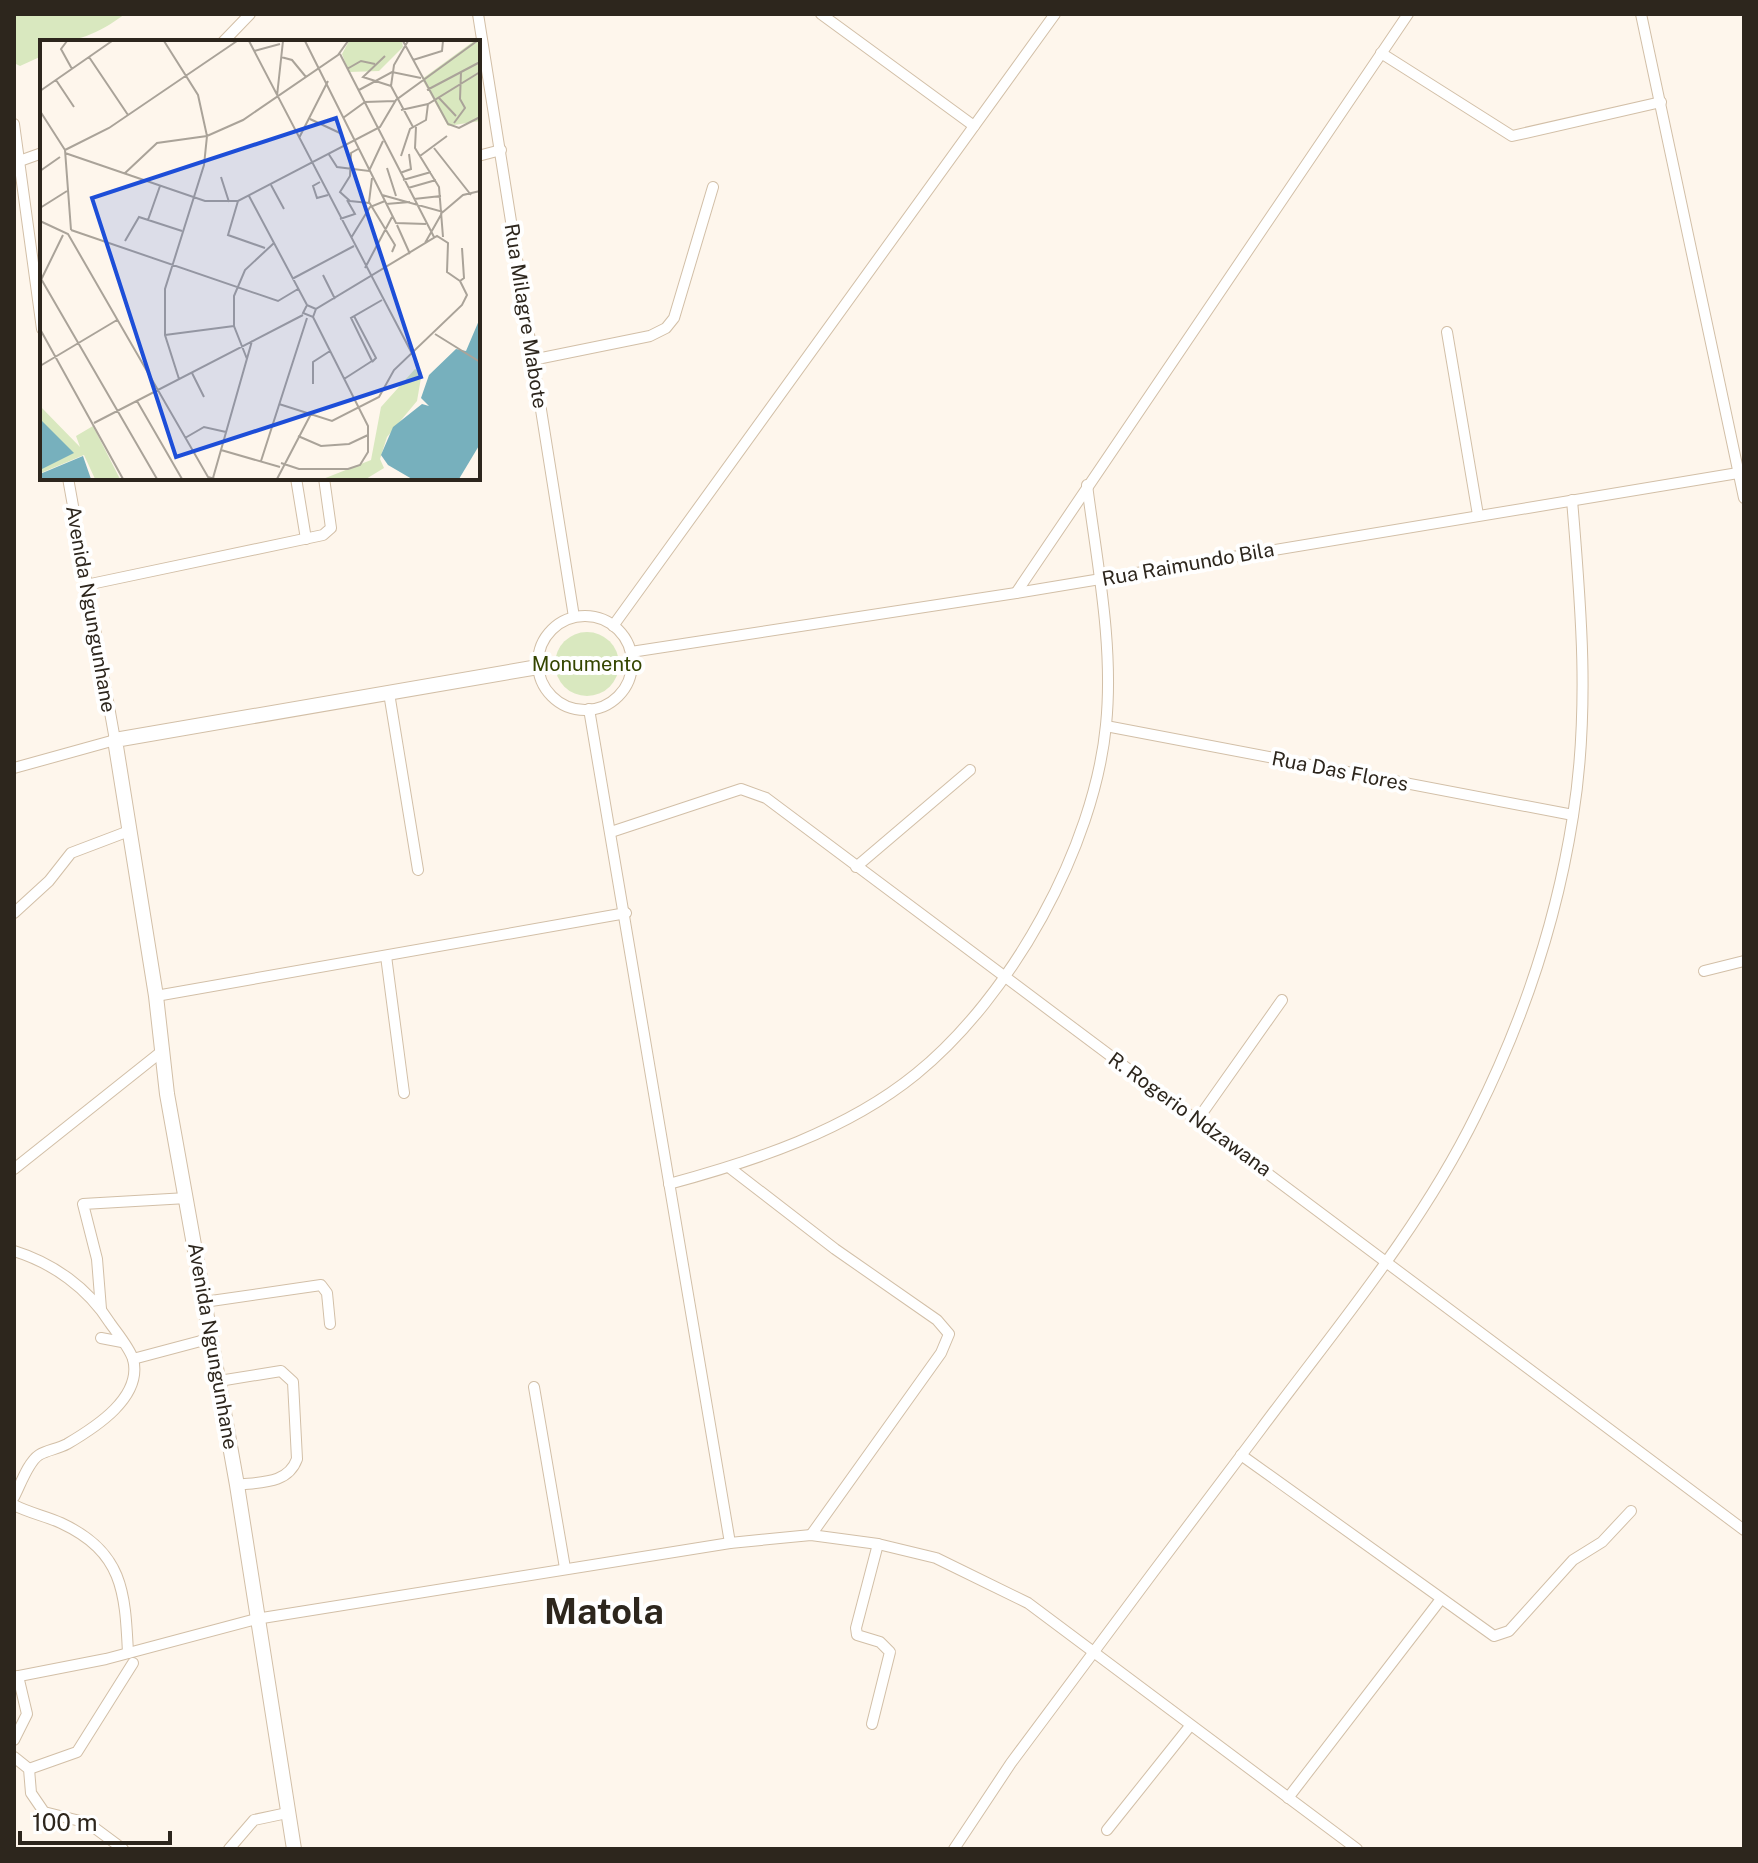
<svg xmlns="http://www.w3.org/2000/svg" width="1758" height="1863" font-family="'Public Sans',sans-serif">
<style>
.green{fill:#d9e8bf}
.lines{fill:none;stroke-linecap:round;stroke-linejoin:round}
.street-casing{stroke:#d2bfa7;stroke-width:12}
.secondary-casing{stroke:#d2bfa7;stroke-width:16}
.street{stroke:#fff;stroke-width:10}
.secondary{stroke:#fff;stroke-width:14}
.labels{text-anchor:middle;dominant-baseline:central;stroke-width:8;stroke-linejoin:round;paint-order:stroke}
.street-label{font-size:20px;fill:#2d261d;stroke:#fff}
.park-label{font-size:20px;fill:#344500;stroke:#fff}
.town-label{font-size:36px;font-weight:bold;fill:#2d261d;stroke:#fff}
.inset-road{fill:none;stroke:#aaa399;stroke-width:2}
.view{fill:#1d4ed8;fill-opacity:0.15;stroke:#1d4ed8;stroke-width:4}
.inset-edge{fill:none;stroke:#2d261d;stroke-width:4}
</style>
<rect width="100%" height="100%" fill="#fef6ec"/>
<!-- green -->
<g class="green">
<path d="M14 14H125C96 35 79 42 42 42V56L20 66 14 63Z"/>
<circle cx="587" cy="664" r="32"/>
</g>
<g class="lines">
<!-- street casing -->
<g class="street-casing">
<g id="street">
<polyline points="478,14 574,617"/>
<polyline points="821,14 974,126"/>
<polyline points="1641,14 1744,498"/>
<polyline points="223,42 250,14"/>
<polyline points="1381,53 1512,136 1661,102"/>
<polyline points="14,124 42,329"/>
<polyline points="478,156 501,150"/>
<polyline points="14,163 42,153"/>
<polyline points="1447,332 1478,515"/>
<polyline points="532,360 650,336 666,328 674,318 713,187"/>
<polyline points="296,478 306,539"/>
<polyline points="86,585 323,535 331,528 324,478"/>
<polyline points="1016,593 1408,14"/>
<circle cx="585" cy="663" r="47"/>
<polyline points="613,626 1055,14"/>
<polyline points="631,652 1016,593 1744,472"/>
<polyline points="389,693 418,870"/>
<polyline points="589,709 730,1543"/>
<polyline points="1106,726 1573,815"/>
<polyline points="14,768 115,740 68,478"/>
<polyline points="611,832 741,789 766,798 1744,1530"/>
<polyline points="856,867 970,770"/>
<polyline points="14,913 49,881 71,853 129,831"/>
<polyline points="386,956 404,1093"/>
<polyline points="1704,971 1744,961"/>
<polyline points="156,996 626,913"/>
<polyline points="1198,1119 1282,1000"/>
<polyline points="730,1168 835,1249 937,1320 949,1334 941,1353 811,1535"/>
<polyline points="14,1169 161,1052"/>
<path d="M669 1184C754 1161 846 1131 916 1074 1011 997 1094 848 1106 725 1114 646 1097 563 1087 485"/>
<path d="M14 1251C53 1263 88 1288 110 1323 117 1333 129 1347 133 1359 143 1397 96 1427 67 1444 58 1449 47 1450 39 1455 28 1462 20 1486 14 1497"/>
<polyline points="204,1302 321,1285 327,1293 330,1324"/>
<polyline points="101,1309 97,1259 83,1204 187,1198"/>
<polyline points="101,1338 122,1342"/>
<polyline points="133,1359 212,1338"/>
<path d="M219 1381 281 1371 293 1382 297 1459C288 1484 261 1482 237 1485"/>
<polyline points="534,1387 565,1568"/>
<polyline points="1241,1455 1494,1636 1509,1631 1573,1560 1602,1542 1631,1511"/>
<path d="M14 1505C29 1513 46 1516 61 1523 123 1552 125 1591 128 1653"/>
<polyline points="14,1677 106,1659 256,1619 730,1543 811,1535 878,1544 936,1558 1028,1603 1357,1849"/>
<polyline points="872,1724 890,1652 880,1642 857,1635 856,1628 878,1544"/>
<polyline points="14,1740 27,1714 18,1676"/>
<polyline points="14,1757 29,1769 31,1793 44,1812 88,1823 123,1849"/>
<polyline points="29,1769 77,1752 133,1663"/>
<polyline points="1288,1798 1441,1599"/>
<polyline points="1107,1830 1190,1726"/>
<polyline points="229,1849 254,1820 287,1813"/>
<path d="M954 1849 1011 1763C1094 1651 1177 1540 1261 1429 1336 1328 1420 1229 1476 1115 1523 1021 1557 919 1573 816 1590 710 1581 606 1572 500"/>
</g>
</g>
<!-- secondary casing -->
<g class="secondary-casing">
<polyline id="secondary" points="294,1849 237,1485 167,1094 156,996 115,740 538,667"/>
</g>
<!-- street -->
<use href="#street" class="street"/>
<!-- secondary -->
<use href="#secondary" class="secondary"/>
</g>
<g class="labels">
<!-- street labels -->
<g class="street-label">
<text transform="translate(526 316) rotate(81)">Rua Milagre Mabote</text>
<text transform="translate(1188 564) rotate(-10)">Rua Raimundo Bila</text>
<text transform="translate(91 609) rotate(80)">Avenida Ngungunhane</text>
<text transform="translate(1340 771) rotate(11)">Rua Das Flores</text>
<text transform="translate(1190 1114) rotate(36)">R. Rogerio Ndzawana</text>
<text transform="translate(213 1346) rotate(80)">Avenida Ngungunhane</text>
</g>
<!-- park labels -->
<g class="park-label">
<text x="587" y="664">Monumento</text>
</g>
<!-- town labels -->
<g class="town-label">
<text x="604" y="1611">Matola</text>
</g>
</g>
<!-- overview -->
<g transform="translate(40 40)">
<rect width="440" height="440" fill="#fef6ec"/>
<path d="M309 1H362L363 7 339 31 309 32 302 14ZM434 1H440V81L408 86 382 39ZM375 329 382 332 377 361 347 397 340 419 344 428 326 439H283L331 420 341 367ZM0 366 40 407 36 396 53 386 80 439H55L44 415 1 433 0 439Z" fill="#d9e8bf"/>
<path d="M440 278V404L419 439H372L348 425 341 415 353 387 382 364 389 366 381 358 389 335 416 309 426 311ZM0 379 34 413 0 430ZM43 416 51 439H2L0 434Z" fill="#77b0bd"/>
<path class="inset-road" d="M27 1 21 9 32 29M124 1 158 55 167 96 164 125 125 249V295L139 339M209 1 378 325M265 1 356 183 386 184M363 1 408 84 419 88 440 77M368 1 354 25 351 46 373 87M214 11 240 4M300 14 394 197M345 16 323 37 351 46M49 17 88 75M241 17 252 20 266 37M373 20 402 11 403 1M307 29 321 21 335 24M16 40 34 67M319 50 352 32 381 38M387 50 440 22M0 51 72 1M237 56 243 1M399 58 416 76M361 70 388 64 440 32M0 71 25 110 31 190M303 78 325 62 355 61M270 79 302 94M414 83 425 68 420 59 421 32M376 87 375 108 399 147 403 197M259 98 288 41M394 108 431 155M318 109 311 113 310 136 300 152 310 161 329 163M25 110 69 88 197 1M25 113 165 161H198L340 87 356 60 437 1M288 113 297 127 329 131 343 101M361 116 370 89 386 80 388 64M380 116 407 96M347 128 356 156M0 131 20 117M360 133 371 129 369 114M84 134 117 103 167 96 203 80 298 15 308 1M181 137 189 162M332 138 329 162 355 205 352 212M363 140 391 132M280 142 273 146 277 158 288 155M231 145 244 169M368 148 396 140M342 155 403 172 423 155 440 151M209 156 267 265M374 159 401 156M198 161 188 195 225 208M346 164 370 162M0 168 27 151M300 179 315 174 307 160M108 180 120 146M0 181 28 194 168 437 175 439M357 185 370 214M31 190 238 261 258 249M311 198 330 167 345 161M85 201 99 177 142 191M385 203 402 173M325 228 352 177M283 235 295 259M0 237 117 439M252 239 314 206M1 240 23 195M420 241 424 238 422 208M276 269 267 265 263 273 273 277 276 269 397 196 408 203 407 232 420 241M314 276 336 318 332 322M0 289 83 439M395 294 440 322M125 295 194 286M207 319 194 286V256L205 230 234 203M0 326 77 280M152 333 164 357M304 339 332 321 311 278 342 260M273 344V322L290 311M97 361 142 439M239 364 292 381 339 357 354 330 422 265 427 255 420 241M54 383 263 275M258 396 281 406 309 404 328 395M145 398 164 387 186 392M181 410 240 427M221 421 267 278M241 423 259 429H308L320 425 328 412V386L273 277M173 438 212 301M237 439 271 374"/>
<path class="view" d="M296 78 381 337 136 417 52 158Z"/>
<rect width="440" height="440" class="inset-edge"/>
</g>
<!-- border -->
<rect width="1758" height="1863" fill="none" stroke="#2d261d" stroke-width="32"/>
<!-- scale -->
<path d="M20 1831v12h150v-12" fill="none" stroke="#2d261d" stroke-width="4"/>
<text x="32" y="1831" font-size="24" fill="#2d261d" stroke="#ffffff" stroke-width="6" paint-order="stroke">100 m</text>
</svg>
